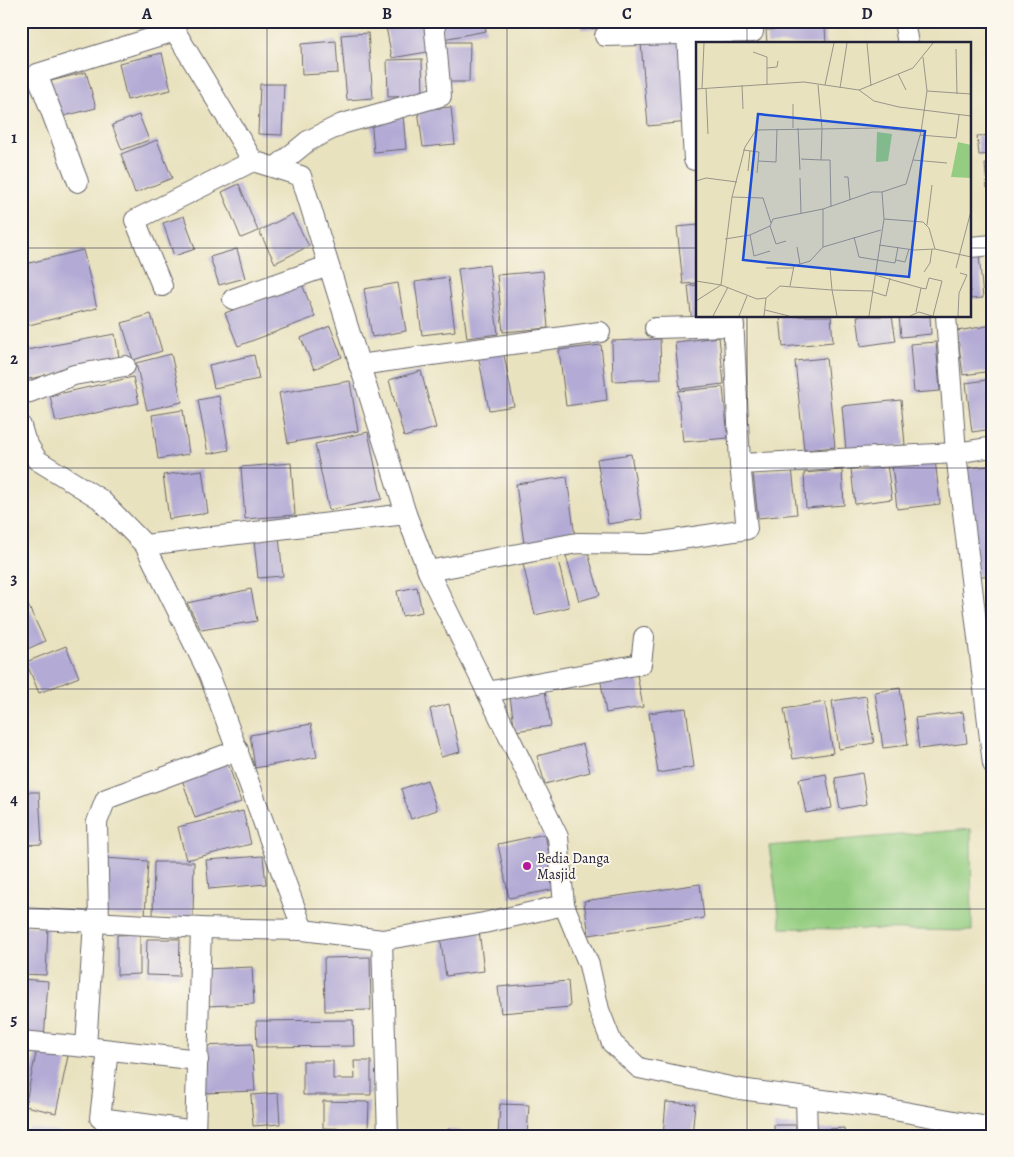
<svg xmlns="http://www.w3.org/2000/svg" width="1014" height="1157" font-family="Alegreya,serif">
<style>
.green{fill:#94cd81;stroke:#5b785e}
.building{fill:#b3abd5}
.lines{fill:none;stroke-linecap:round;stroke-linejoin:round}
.minor-casing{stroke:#686569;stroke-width:22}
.minor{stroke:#fff;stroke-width:20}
.grid{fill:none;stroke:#22223b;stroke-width:1;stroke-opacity:0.55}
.poi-dot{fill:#b5179e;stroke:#fbf7ec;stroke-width:2}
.labels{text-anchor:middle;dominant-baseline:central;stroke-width:4;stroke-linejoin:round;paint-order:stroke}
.poi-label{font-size:14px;fill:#22223b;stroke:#fbf7ec;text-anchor:start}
.inset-road{fill:none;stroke:#99958a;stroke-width:1}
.view{fill:#1d4ed8;fill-opacity:0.15;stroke:#1d4ed8;stroke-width:2.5}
.inset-edge{fill:none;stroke:#22223b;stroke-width:2.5}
.neatline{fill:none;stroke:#22223b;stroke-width:2}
.grid-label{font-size:16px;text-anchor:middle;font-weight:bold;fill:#22223b}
</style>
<rect width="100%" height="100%" fill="#fbf7ec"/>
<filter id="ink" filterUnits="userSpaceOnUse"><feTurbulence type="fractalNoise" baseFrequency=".02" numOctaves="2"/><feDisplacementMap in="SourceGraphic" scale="10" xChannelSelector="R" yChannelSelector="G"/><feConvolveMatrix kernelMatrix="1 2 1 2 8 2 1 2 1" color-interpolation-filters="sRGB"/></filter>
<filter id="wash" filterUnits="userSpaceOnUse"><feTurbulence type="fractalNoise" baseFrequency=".0096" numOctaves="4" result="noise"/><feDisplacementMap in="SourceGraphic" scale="20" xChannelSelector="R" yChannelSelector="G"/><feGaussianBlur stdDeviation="1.12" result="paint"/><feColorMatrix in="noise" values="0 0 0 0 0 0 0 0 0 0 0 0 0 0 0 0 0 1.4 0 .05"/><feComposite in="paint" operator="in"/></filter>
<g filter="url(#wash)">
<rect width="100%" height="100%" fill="#e9e2bf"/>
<!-- green -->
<polygon class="green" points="971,829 972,931 781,928 769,846"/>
<g id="blocks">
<!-- building -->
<g class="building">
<polygon points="419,21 429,21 433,51 392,58 386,27"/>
<polygon points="440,21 484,21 486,31 443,39"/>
<polygon points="582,21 626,21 626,27 582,29"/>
<polygon points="764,21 803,21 803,23 764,26"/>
<polygon points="825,26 826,44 767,44 766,30"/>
<polygon points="368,33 373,98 347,100 341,35"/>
<polygon points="681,39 688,122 648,126 641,43"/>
<polygon points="336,41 338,73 302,75 301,44"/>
<polygon points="442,42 470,42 469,82 442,82"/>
<polygon points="162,53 171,90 127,100 119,63"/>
<polygon points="422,59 423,96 388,97 387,60"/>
<polygon points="86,72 96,108 60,117 51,81"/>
<polygon points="260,84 284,84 282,135 258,134"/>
<polygon points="451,107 455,144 423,147 418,110"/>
<polygon points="139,115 149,140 122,150 112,125"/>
<polygon points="403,115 406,149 374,152 371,118"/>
<polygon points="993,135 993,154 979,155 977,136"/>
<polygon points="157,140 172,178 135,193 121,154"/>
<polygon points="985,164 993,164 993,187 987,188"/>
<polygon points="239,184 258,231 241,238 222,192"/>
<polygon points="292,214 309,246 275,263 259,231"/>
<polygon points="184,216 195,249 174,256 163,223"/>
<polygon points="698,225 698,283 683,284 677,227"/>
<polygon points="237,249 245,278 219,285 210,257"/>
<polygon points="83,250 97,308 21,327 21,265"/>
<polygon points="979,254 983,298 970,299 970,255"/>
<polygon points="489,265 498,334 467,338 458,269"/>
<polygon points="543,271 548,328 503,332 497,275"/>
<polygon points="448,277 455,331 422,335 415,282"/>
<polygon points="398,283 406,331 372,337 364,289"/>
<polygon points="302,284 315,317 238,346 225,313"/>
<polygon points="698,285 698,316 718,316 718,321 692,323 688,286"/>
<polygon points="151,314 162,351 133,360 122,323"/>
<polygon points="780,316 831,316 833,342 783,347"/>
<polygon points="857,316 892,316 896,341 861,346"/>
<polygon points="899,316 930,316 931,334 901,337"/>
<polygon points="993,325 993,371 963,375 957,331"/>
<polygon points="330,326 342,357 314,369 301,338"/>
<polygon points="115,334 120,363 22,380 21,351"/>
<polygon points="719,337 724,384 680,389 675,342"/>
<polygon points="660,339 661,379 613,381 612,341"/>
<polygon points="936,342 940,391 914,393 910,344"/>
<polygon points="601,345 607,400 566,406 559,350"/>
<polygon points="503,350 514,406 489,410 478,355"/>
<polygon points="171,354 182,402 147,410 136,363"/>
<polygon points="254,355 259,379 214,388 209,365"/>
<polygon points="826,358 835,447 804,450 795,361"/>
<polygon points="421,371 436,428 404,437 389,380"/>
<polygon points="133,377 139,403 56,422 50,396"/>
<polygon points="993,379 993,429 972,432 966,383"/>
<polygon points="350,381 358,431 288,443 279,393"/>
<polygon points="723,387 728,438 683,442 678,391"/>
<polygon points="219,396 229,450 208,454 198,400"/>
<polygon points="901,400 905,445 846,451 842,406"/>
<polygon points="183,410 189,454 158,459 152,415"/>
<polygon points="368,432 382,499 329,510 315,444"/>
<polygon points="631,454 642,519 608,524 597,459"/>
<polygon points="935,459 940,504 897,509 892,465"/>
<polygon points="291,463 295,515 245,519 241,467"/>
<polygon points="887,465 892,499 855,504 851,469"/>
<polygon points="993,466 993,576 977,576 963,468"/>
<polygon points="792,468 797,514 758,518 753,473"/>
<polygon points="202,470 208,513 169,519 163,475"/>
<polygon points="842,470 844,505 806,508 804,473"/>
<polygon points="567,477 575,537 524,544 516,484"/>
<polygon points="279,537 283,576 258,578 254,540"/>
<polygon points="587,550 600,595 579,601 566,556"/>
<polygon points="557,556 569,607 535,615 523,564"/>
<polygon points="417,587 422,612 402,616 397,591"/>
<polygon points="251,589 257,621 201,630 187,603"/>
<polygon points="26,601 45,641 21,652 21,603"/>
<polygon points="66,646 79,677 39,693 26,662"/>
<polygon points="636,669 643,707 606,713 600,676"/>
<polygon points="900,688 908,745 883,748 875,692"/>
<polygon points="545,691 551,726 515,731 510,697"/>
<polygon points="866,696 874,743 839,749 832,701"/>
<polygon points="825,702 833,753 793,759 784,709"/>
<polygon points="449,704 460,752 441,757 430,709"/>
<polygon points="686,708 694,767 658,773 649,713"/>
<polygon points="963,712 967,743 919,749 915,718"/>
<polygon points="311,724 317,757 255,768 250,735"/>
<polygon points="583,744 590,772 545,784 537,756"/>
<polygon points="21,756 25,788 21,789"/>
<polygon points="228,763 241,802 195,818 182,779"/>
<polygon points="862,773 867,804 840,809 835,778"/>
<polygon points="826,774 832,808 806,813 799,779"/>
<polygon points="427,780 437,810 411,819 401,789"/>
<polygon points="21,792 39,792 42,844 21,845"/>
<polygon points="243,811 251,844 186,860 178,827"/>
<polygon points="545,834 556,889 509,898 498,844"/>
<polygon points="263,856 266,884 209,889 206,860"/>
<polygon points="104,858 148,861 145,917 102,915"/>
<polygon points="154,862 194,862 193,917 153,917"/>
<polygon points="700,884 704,918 589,935 584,901"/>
<polygon points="21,926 48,927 46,975 21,974"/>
<polygon points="479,930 484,971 446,976 440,936"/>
<polygon points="140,934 140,974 117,975 117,935"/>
<polygon points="147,939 180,939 179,976 146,975"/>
<polygon points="370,957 371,1010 325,1011 324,958"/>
<polygon points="252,967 254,1004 207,1006 205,969"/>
<polygon points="21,979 48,981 44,1040 21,1039"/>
<polygon points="568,981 570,1007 501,1013 498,987"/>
<polygon points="353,1020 354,1046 257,1047 256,1021"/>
<polygon points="252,1044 255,1091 203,1093 201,1046"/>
<polygon points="37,1049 68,1056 56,1113 25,1106"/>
<polygon points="303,1061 333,1061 333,1079 355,1079 354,1061 371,1061 371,1095 303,1095"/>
<polygon points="278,1093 280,1124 253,1126 251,1095"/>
<polygon points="323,1101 369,1102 368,1129 323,1128"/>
<polygon points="666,1102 695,1104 692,1136 663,1136"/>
<polygon points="500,1104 529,1105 527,1136 498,1136"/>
<rect x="774" y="1125" width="22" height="11"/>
<polygon points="29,1128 65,1133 65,1136 28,1136"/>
<polygon points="844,1128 845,1136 811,1136 810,1130"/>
<polygon points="448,1129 471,1134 471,1136 446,1136"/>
</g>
</g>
</g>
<g filter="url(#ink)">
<use href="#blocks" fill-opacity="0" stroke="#686569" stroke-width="1"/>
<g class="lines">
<!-- minor casing -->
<g class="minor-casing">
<g id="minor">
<polyline points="173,21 175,31 253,161 301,176 406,514"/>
<polyline points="904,21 908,44"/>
<polyline points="687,34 694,160 698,160"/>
<polyline points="605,36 753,32 753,21"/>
<polyline points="276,167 308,141 342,124 441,96 434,21"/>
<polyline points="78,182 37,74 175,31"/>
<polyline points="970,247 993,245"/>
<polyline points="162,286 135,220 253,161"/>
<polyline points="233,299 328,266"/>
<polyline points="733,316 740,464"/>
<polyline points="946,316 956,453 993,764"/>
<polyline points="655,328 734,326"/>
<polyline points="359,365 600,332"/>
<polyline points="21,393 30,392 74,375 125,366"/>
<polyline points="21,426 25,440 37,460 100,499 145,545 209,674 303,930"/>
<polyline points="145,545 406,514 428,571 558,837 564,905"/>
<polyline points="428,571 577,543 648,544 747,529 740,464 956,453 993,447"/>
<polyline points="487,692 641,664 644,637"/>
<polyline points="21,918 201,928 303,930 382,940 484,923 564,905 589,965 599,1010 612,1043 639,1068 740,1089 883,1108 993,1128"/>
<polyline points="94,922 86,1047 198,1060"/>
<polyline points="99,922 97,822 106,799 238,750"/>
<polyline points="382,940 388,1136"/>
<polyline points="21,1041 86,1047"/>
<polyline points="108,1050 100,1118 195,1131"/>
<polyline points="806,1098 807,1136"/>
<polyline points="195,1136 201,928"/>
</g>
</g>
<!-- minor -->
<use href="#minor" class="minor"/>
</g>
</g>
<!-- grid -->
<path class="grid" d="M267 21V1136M507 21V1136M747 21V44M21 248H698M970 248H993M747 316V1136M21 468H993M21 689H993M21 909H993"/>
<!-- markers -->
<circle class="poi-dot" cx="527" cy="866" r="5"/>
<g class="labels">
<!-- poi labels -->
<g class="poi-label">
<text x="537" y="858">Bedia Danga<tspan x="537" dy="16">Masjid</tspan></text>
</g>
</g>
<!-- overview -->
<g transform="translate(696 42)">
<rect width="275" height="275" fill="#e9e2bf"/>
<path d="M181 90 196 92 192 119 180 120ZM262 100 275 103V136L255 135Z" fill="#94cd81"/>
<path class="inset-road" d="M171 1 175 44M260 7 261 52M57 10 71 15V42M227 15 231 49M71 26 81 25 82 19M202 32 210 48M46 43 47 67M122 43 126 87 125 118H134L135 165M129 43 138 1M10 46 12 92M144 46 151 1M0 47 108 40 163 48 178 59 203 65 275 74M6 47 8 1M163 48 217 26 237 1M97 86V62M102 86 104 128M224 93 260 96 263 73M47 108 63 110 61 131M105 117 125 118M217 118 251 121M62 119 80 120 81 87M52 129 54 109M148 135H152L154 158M104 136 105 172M0 139 10 136 41 140M36 155 67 156 75 181M188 177 227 180 233 186 239 207 275 215M231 183 236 143M74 184 80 202 90 199M54 193 58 214 74 209M158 195 163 215 181 218M29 197 54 193 74 184 77 177 127 167M183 203 218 208 239 207M101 205 104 222M127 205V167L176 150H186M181 218 199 221 202 205M200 218 209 220 213 207M70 226H97M134 226 136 248 177 249M260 226 275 169M228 230 234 221 236 207M179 233 225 246 220 270M0 239 25 243 61 257 70 256 84 244 136 248 141 274M94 244 98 224 114 219 127 205 185 188M225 246 230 247 233 236 246 239 237 274M177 250 190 254 194 236M0 259 25 243 36 155 49 105 60 88 184 86 225 90M69 268 93 274M17 274 32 245M43 274 51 254M68 274 70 256M173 274 188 177 186 150 210 142 225 90 231 49 275 52M214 274 223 270 236 274M262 274 263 251 271 233 264 231"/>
<path class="view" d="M62 72 229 89 213 235 47 218Z"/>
<rect width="275" height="275" class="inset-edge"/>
</g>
<!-- margin -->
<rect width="1014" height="1157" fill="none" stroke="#fbf7ec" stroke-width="55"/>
<rect x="28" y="28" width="958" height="1102" class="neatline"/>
<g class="grid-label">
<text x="147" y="19">A</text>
<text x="387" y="19">B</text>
<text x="627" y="19">C</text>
<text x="867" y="19">D</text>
<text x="14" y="143">1</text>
<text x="14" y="364">2</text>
<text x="14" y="584">3</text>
<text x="14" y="805">4</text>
<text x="14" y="1025">5</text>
</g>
</svg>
